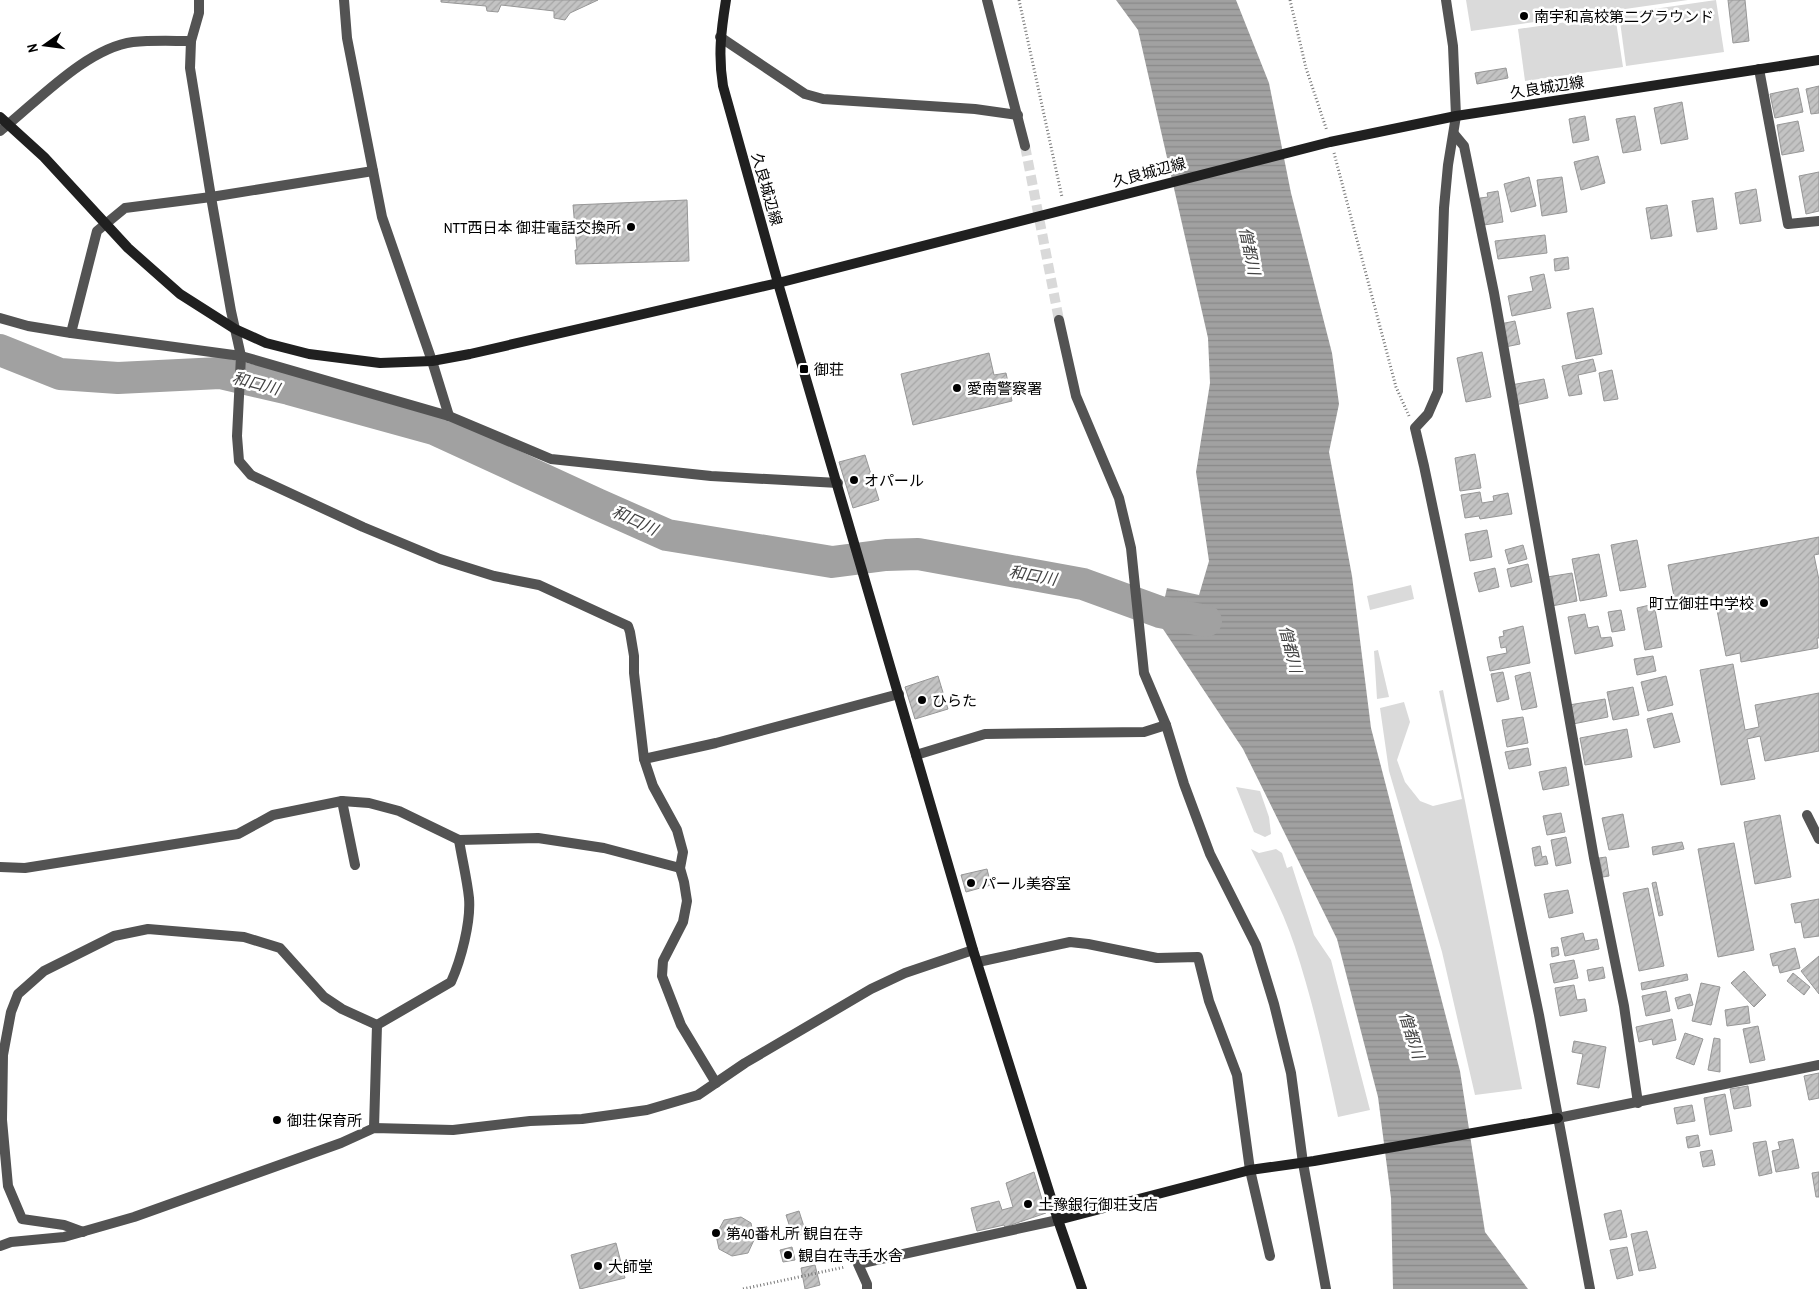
<svg xmlns="http://www.w3.org/2000/svg" width="1819" height="1289" font-family="'Archivo Narrow','Noto Sans JP',sans-serif">
<style>
.green{fill:#dadada}
.water{fill:url(#water-rules)}
.lines{fill:none;stroke-linecap:round;stroke-linejoin:round}
.river{stroke:#a1a1a1;stroke-width:32}
.building{fill:url(#building-hatch);stroke:#979797}
.street-tunnel{stroke:#d9d9d9;stroke-width:10;stroke-dasharray:10 5;stroke-linecap:butt}
.path{stroke:#757575;stroke-width:3;stroke-dasharray:1 2.5;stroke-linecap:butt}
.street{stroke:#535353;stroke-width:10}
.secondary{stroke:#202020;stroke-width:10}
.poi-dot{fill:#000;stroke:#fff;stroke-width:2}
.labels{text-anchor:middle;dominant-baseline:central;stroke-width:5;stroke-linejoin:round;paint-order:stroke}
.poi-label{font-size:15px;fill:#000;stroke:#fff;text-anchor:start}
.street-label{font-size:15px;fill:#000;stroke:#fff}
.water-label{font-size:16px;font-style:italic;fill:#424242;stroke:#fff}
</style>
<defs>
<pattern id="water-rules" width="6" height="5" patternUnits="userSpaceOnUse" patternTransform="scale(1.25)"><rect width="6" height="5" fill="#a1a1a1"/><path d="M0 2.5h6" fill="none" stroke="#898989"/></pattern>
<pattern id="building-hatch" width="6" height="6" patternUnits="userSpaceOnUse" patternTransform="scale(1.25)"><rect width="6" height="6" fill="#c3c3c3"/><path d="M-1 1l2-2M0 6l6-6M5 7l2-2" fill="none" stroke="#a6a6a6"/></pattern>
</defs>
<rect width="100%" height="100%" fill="#fff"/>
<!-- green -->
<g class="green">
<polygon points="1466,0 1688,0 1471,31"/>
<polygon points="1716,0 1724,52 1626,66 1619,14"/>
<polygon points="1615,15 1623,67 1525,81 1518,29"/>
<polygon points="1411,585 1414,599 1370,610 1367,596"/>
<polygon points="1378,650 1389,697 1377,699 1374,651"/>
<polygon points="1443,690 1522,1089 1475,1095 1442,952 1389,771 1380,708 1404,702 1410,722 1397,760 1405,782 1420,801 1433,806 1462,799 1439,691"/>
<polygon points="1236,787 1260,791 1269,817 1271,834 1265,837 1254,832"/>
<path d="M1251 849 1259 853 1276 849 1282 853 1287 868 1292 866 1314 935 1331 960 1370 1110 1338 1117C1326 1060 1313 1002 1295 947 1284 913 1267 881 1251 849Z"/>
</g>
<!-- water -->
<polygon class="water" points="1116,0 1236,0 1269,83 1291,193 1332,353 1339,404 1329,452 1352,576 1371,728 1460,1071 1485,1232 1528,1289 1393,1289 1391,1198 1378,1097 1337,939 1243,749 1159,623 1167,588 1199,595 1209,561 1196,472 1210,383 1208,338 1138,30"/>
<g class="lines">
<!-- river -->
<polyline class="river" points="0,350 60,374 118,378 220,373 289,389 434,429 597,504 667,535 832,562 886,555 918,554 1083,584 1160,612 1206,621"/>
</g>
<!-- building -->
<g class="building">
<polygon points="441,0 598,0 570,13 565,20 554,18 554,11 501,5 498,12 487,11 486,6 441,2"/>
<polygon points="1728,0 1745,0 1749,41 1733,43"/>
<polygon points="1506,68 1508,78 1477,84 1475,73"/>
<polygon points="1819,86 1819,113 1811,114 1806,89"/>
<polygon points="1798,88 1803,112 1775,118 1770,94"/>
<polygon points="1682,102 1688,139 1661,144 1654,108"/>
<polygon points="1585,116 1589,140 1573,143 1569,119"/>
<polygon points="1635,116 1641,150 1623,153 1616,119"/>
<polygon points="1798,121 1804,151 1782,155 1777,125"/>
<polygon points="1598,156 1605,183 1581,190 1574,162"/>
<polygon points="1819,172 1819,211 1806,214 1799,176"/>
<polygon points="1529,177 1536,206 1511,212 1504,184"/>
<polygon points="1562,177 1567,212 1542,216 1537,180"/>
<polygon points="1756,189 1761,221 1740,224 1735,193"/>
<polygon points="1498,191 1503,222 1484,225 1480,198 1488,197 1487,193"/>
<polygon points="1713,198 1717,229 1697,232 1692,201"/>
<polygon points="687,200 689,261 576,264 575,250 577,250 573,205"/>
<polygon points="1667,205 1672,236 1651,239 1646,208"/>
<polygon points="1545,235 1547,253 1498,259 1495,241"/>
<polygon points="1568,257 1569,269 1555,271 1554,259"/>
<polygon points="1544,274 1551,308 1512,316 1508,296 1533,291 1530,277"/>
<polygon points="1593,308 1602,354 1576,359 1567,313"/>
<polygon points="1515,321 1520,344 1505,347 1500,324"/>
<polygon points="1482,352 1491,397 1466,402 1457,358"/>
<polygon points="989,353 994,375 1006,373 1012,401 913,425 901,374"/>
<polygon points="1593,359 1596,371 1578,375 1582,394 1569,396 1562,366"/>
<polygon points="1612,370 1618,399 1604,401 1599,373"/>
<polygon points="1544,379 1548,398 1515,405 1511,385"/>
<polygon points="1475,454 1481,488 1460,491 1455,458"/>
<polygon points="865,455 879,500 853,508 839,462"/>
<polygon points="1480,492 1482,503 1494,501 1493,496 1508,493 1512,514 1480,519 1479,516 1465,518 1461,495"/>
<polygon points="1487,530 1492,557 1470,561 1465,534"/>
<polygon points="1819,537 1819,554 1814,555 1819,580 1819,638 1817,638 1818,648 1741,662 1740,653 1726,656 1715,600 1676,607 1668,565"/>
<polygon points="1637,540 1646,587 1620,591 1611,545"/>
<polygon points="1523,545 1527,559 1509,564 1505,550"/>
<polygon points="1599,554 1607,596 1580,601 1572,559"/>
<polygon points="1528,564 1532,582 1511,587 1507,569"/>
<polygon points="1495,568 1499,587 1479,592 1474,573"/>
<polygon points="1572,573 1577,601 1552,606 1547,577"/>
<polygon points="1654,604 1662,647 1645,650 1637,608"/>
<polygon points="1621,610 1625,630 1612,632 1608,612"/>
<polygon points="1585,614 1588,628 1598,626 1601,638 1611,637 1613,646 1575,654 1568,617"/>
<polygon points="1523,626 1530,663 1490,671 1487,657 1507,653 1506,647 1501,648 1499,637 1504,636 1503,631"/>
<polygon points="1653,656 1656,671 1637,675 1634,659"/>
<polygon points="1733,664 1745,730 1759,727 1755,705 1819,693 1819,751 1765,761 1760,736 1747,739 1755,779 1721,785 1700,670"/>
<polygon points="1503,672 1509,699 1497,702 1491,674"/>
<polygon points="1530,672 1537,707 1522,710 1515,676"/>
<polygon points="938,676 948,709 915,719 905,687"/>
<polygon points="1666,676 1673,705 1648,711 1641,682"/>
<polygon points="1633,687 1639,715 1613,720 1607,692"/>
<polygon points="1605,699 1608,717 1573,724 1569,705"/>
<polygon points="1672,713 1680,742 1654,748 1647,719"/>
<polygon points="1523,717 1528,743 1507,747 1502,720"/>
<polygon points="1627,729 1632,757 1585,765 1580,738"/>
<polygon points="1528,748 1531,765 1509,769 1505,752"/>
<polygon points="1566,767 1569,785 1543,790 1539,772"/>
<polygon points="1561,813 1565,832 1547,835 1543,816"/>
<polygon points="1623,814 1629,847 1609,850 1602,818"/>
<polygon points="1780,815 1791,877 1755,884 1744,822"/>
<polygon points="1566,837 1571,863 1556,866 1551,840"/>
<polygon points="1682,842 1684,849 1653,855 1652,847"/>
<polygon points="1734,843 1754,950 1718,957 1698,849"/>
<polygon points="1540,846 1542,857 1546,856 1548,864 1535,866 1532,848"/>
<polygon points="1606,857 1609,876 1603,877 1599,858"/>
<polygon points="987,869 991,885 966,892 961,875"/>
<polygon points="1656,882 1663,915 1659,916 1652,883"/>
<polygon points="1648,888 1664,966 1639,971 1623,893"/>
<polygon points="1568,890 1573,913 1549,918 1544,894"/>
<polygon points="1819,899 1819,936 1804,938 1801,922 1795,923 1791,904"/>
<polygon points="1583,933 1585,941 1597,939 1599,949 1565,956 1561,938"/>
<polygon points="1558,947 1559,955 1552,957 1551,948"/>
<polygon points="1795,948 1800,968 1780,973 1778,965 1773,966 1770,954"/>
<polygon points="1819,956 1819,994 1801,971"/>
<polygon points="1574,960 1578,978 1554,983 1550,964"/>
<polygon points="1603,967 1605,978 1589,981 1587,970"/>
<polygon points="1744,971 1766,995 1754,1007 1731,983"/>
<polygon points="1793,973 1810,987 1804,995 1787,981"/>
<polygon points="1687,974 1688,980 1642,990 1641,983"/>
<polygon points="1701,983 1720,987 1711,1025 1692,1021"/>
<polygon points="1574,985 1577,1000 1585,999 1587,1011 1560,1016 1555,988"/>
<polygon points="1666,991 1670,1011 1646,1016 1642,996"/>
<polygon points="1690,994 1693,1005 1678,1009 1675,998"/>
<polygon points="1748,1006 1750,1023 1727,1026 1725,1010"/>
<polygon points="1672,1019 1676,1040 1653,1045 1652,1039 1639,1042 1636,1027"/>
<polygon points="1758,1026 1765,1060 1750,1063 1743,1029"/>
<polygon points="1685,1033 1703,1039 1694,1065 1676,1058"/>
<polygon points="1714,1038 1720,1039 1720,1072 1708,1070"/>
<polygon points="1574,1041 1606,1047 1599,1088 1577,1084 1583,1054 1572,1052"/>
<polygon points="1819,1073 1819,1098 1809,1100 1804,1076"/>
<polygon points="1748,1086 1751,1106 1734,1109 1730,1089"/>
<polygon points="1725,1094 1732,1131 1710,1135 1704,1098"/>
<polygon points="1692,1105 1695,1121 1677,1124 1674,1108"/>
<polygon points="1698,1135 1700,1146 1688,1148 1686,1137"/>
<polygon points="1793,1139 1799,1168 1776,1172 1772,1151 1780,1149 1778,1142"/>
<polygon points="1766,1141 1772,1173 1759,1176 1753,1143"/>
<polygon points="1712,1150 1715,1165 1703,1167 1700,1152"/>
<polygon points="1034,1172 1046,1213 1005,1227 1004,1225 977,1231 971,1208 999,1201 1002,1210 1013,1207 1006,1183"/>
<polygon points="1819,1172 1819,1197 1816,1197 1812,1173"/>
<polygon points="1621,1210 1627,1237 1610,1240 1604,1214"/>
<polygon points="799,1211 806,1233 793,1237 786,1215"/>
<polygon points="741,1217 751,1223 754,1240 748,1253 732,1256 719,1249 716,1235 724,1220"/>
<polygon points="1647,1231 1656,1268 1639,1271 1631,1234"/>
<polygon points="616,1243 625,1278 580,1289 571,1255"/>
<polygon points="792,1247 795,1260 783,1262 780,1250"/>
<polygon points="1627,1247 1633,1275 1617,1279 1610,1250"/>
<polygon points="815,1265 820,1285 805,1289 801,1268"/>
</g>
<g class="lines">
<!-- street-tunnel -->
<polyline class="street-tunnel" points="1025,146 1059,320"/>
<!-- path -->
<g class="path">
<polyline points="1019,0 1062,197"/>
<polyline points="1290,0 1306,68 1327,131"/>
<polyline points="1334,153 1396,387 1409,416"/>
<polyline points="743,1289 845,1267"/>
</g>
<!-- street -->
<g class="street">
<polyline points="199,0 199,13 191,41 190,68 211,197 231,311 241,356 237,436 239,461 251,475 363,527 440,559 494,576 539,585 628,626 630,632 634,656 634,673 644,759 653,786 677,830 683,852 680,868 684,882 687,901 683,922 663,961 662,976 681,1025 716,1083"/>
<polyline points="344,0 347,38 382,217 432,361 449,416"/>
<polyline points="987,0 1025,146"/>
<polyline points="1446,0 1453,46 1456,116 1448,165 1444,208 1438,391 1428,414 1415,428 1424,466 1539,1015 1590,1289"/>
<polyline points="720,37 805,94 823,99 975,109 1018,115"/>
<polyline points="1759,69 1788,224 1819,221"/>
<path d="M0 131C36 103 86 48 133 42 152 40 172 41 191 41"/>
<polyline points="1454,134 1464,146 1494,293 1594,858 1624,1006 1638,1103"/>
<polyline points="0,318 28,326 71,333 241,356 449,416 551,459 711,476 838,483"/>
<polyline points="1059,320 1076,396 1119,498 1131,548 1144,673 1166,725 1184,784 1210,854 1256,945 1274,1004 1291,1073 1303,1163 1326,1289"/>
<polyline points="71,333 97,231 125,208 211,197 373,171"/>
<polyline points="916,755 985,734 1144,732 1166,725"/>
<polyline points="644,759 716,743 899,694"/>
<polyline points="342,801 369,803 399,811 459,840 538,838 604,848 680,868"/>
<polyline points="1807,815 1819,839"/>
<polyline points="0,867 25,868 219,837 238,834 273,815 342,801 355,865"/>
<polyline points="978,962 1070,942 1088,944 1157,958 1198,957 1209,1001 1237,1075 1250,1170 1270,1256"/>
<path d="M377 1025 451 982C461 960 471 922 469 898 467 879 462 859 459 840"/>
<polyline points="1558,1118 1819,1065"/>
<polyline points="374,1128 377,1025"/>
<polyline points="83,1232 64,1225 22,1219 8,1186 2,1120 3,1055 11,1012 18,994 44,971 114,936 148,929 244,937 280,948 324,997 342,1009 377,1025"/>
<polyline points="0,1246 11,1242 64,1237 134,1217 341,1143 374,1128 453,1130 530,1121 582,1119 647,1110 698,1095 745,1063 871,989 905,973 973,950"/>
<polyline points="867,1289 867,1284 858,1264 1058,1220"/>
</g>
<!-- secondary -->
<g class="secondary">
<path d="M726 0C721 31 718 55 723 86L778 283 973 950 1058 1220 1082 1289"/>
<polyline points="0,117 44,157 128,248 180,294 235,329 266,343 309,354 380,363 432,361 470,354 600,324 778,283 1330,142 1456,116 1819,60"/>
<polyline points="1058,1220 1250,1170 1314,1161 1558,1118"/>
</g>
</g>
<!-- markers -->
<g class="poi-dot">
<circle cx="1524" cy="16" r="5"/>
<circle cx="631" cy="227" r="5"/>
<rect x="799" y="364" width="10" height="10" rx="2.5"/>
<circle cx="957" cy="388" r="5"/>
<circle cx="854" cy="480" r="5"/>
<circle cx="1764" cy="603" r="5"/>
<circle cx="922" cy="700" r="5"/>
<circle cx="971" cy="883" r="5"/>
<circle cx="277" cy="1120" r="5"/>
<circle cx="1028" cy="1204" r="5"/>
<circle cx="716" cy="1233" r="5"/>
<circle cx="788" cy="1255" r="5"/>
<circle cx="598" cy="1266" r="5"/>
</g>
<g class="labels">
<!-- poi labels -->
<g class="poi-label">
<text x="1534" y="16">南宇和高校第二グラウンド</text>
<text x="621" y="227" text-anchor="end">NTT西日本 御荘電話交換所</text>
<text x="814" y="369">御荘</text>
<text x="967" y="388">愛南警察署</text>
<text x="864" y="480">オパール</text>
<text x="1754" y="603" text-anchor="end">町立御荘中学校</text>
<text x="932" y="700">ひらた</text>
<text x="981" y="883">パール美容室</text>
<text x="287" y="1120">御荘保育所</text>
<text x="1038" y="1204">土豫銀行御荘支店</text>
<text x="726" y="1233">第40番札所 観自在寺</text>
<text x="798" y="1255">観自在寺手水舎</text>
<text x="608" y="1266">大師堂</text>
</g>
<!-- street labels -->
<g class="street-label">
<text transform="translate(1547 87) rotate(-9)">久良城辺線</text>
<text transform="translate(1149 172) rotate(-15)">久良城辺線</text>
<text transform="translate(767 189) rotate(74)">久良城辺線</text>
</g>
<!-- water labels -->
<g class="water-label">
<text transform="translate(1250 251) rotate(78)">僧都川</text>
<text transform="translate(256 383) rotate(15)">和口川</text>
<text transform="translate(635 520) rotate(25)">和口川</text>
<text transform="translate(1033 575) rotate(10)">和口川</text>
<text transform="translate(1291 649) rotate(76)">僧都川</text>
<text transform="translate(1412 1035) rotate(72)">僧都川</text>
</g>
</g>
<!-- north arrow -->
<g transform="translate(45 45) rotate(256)" stroke="#ffffff" stroke-width="4" paint-order="stroke">
<path d="M0-4L9 19L0 12L-9 19Z" fill="#000000"/>
<text y="-8" font-size="14" font-weight="bold" text-anchor="middle" fill="#000000">N</text>
</g>
</svg>
